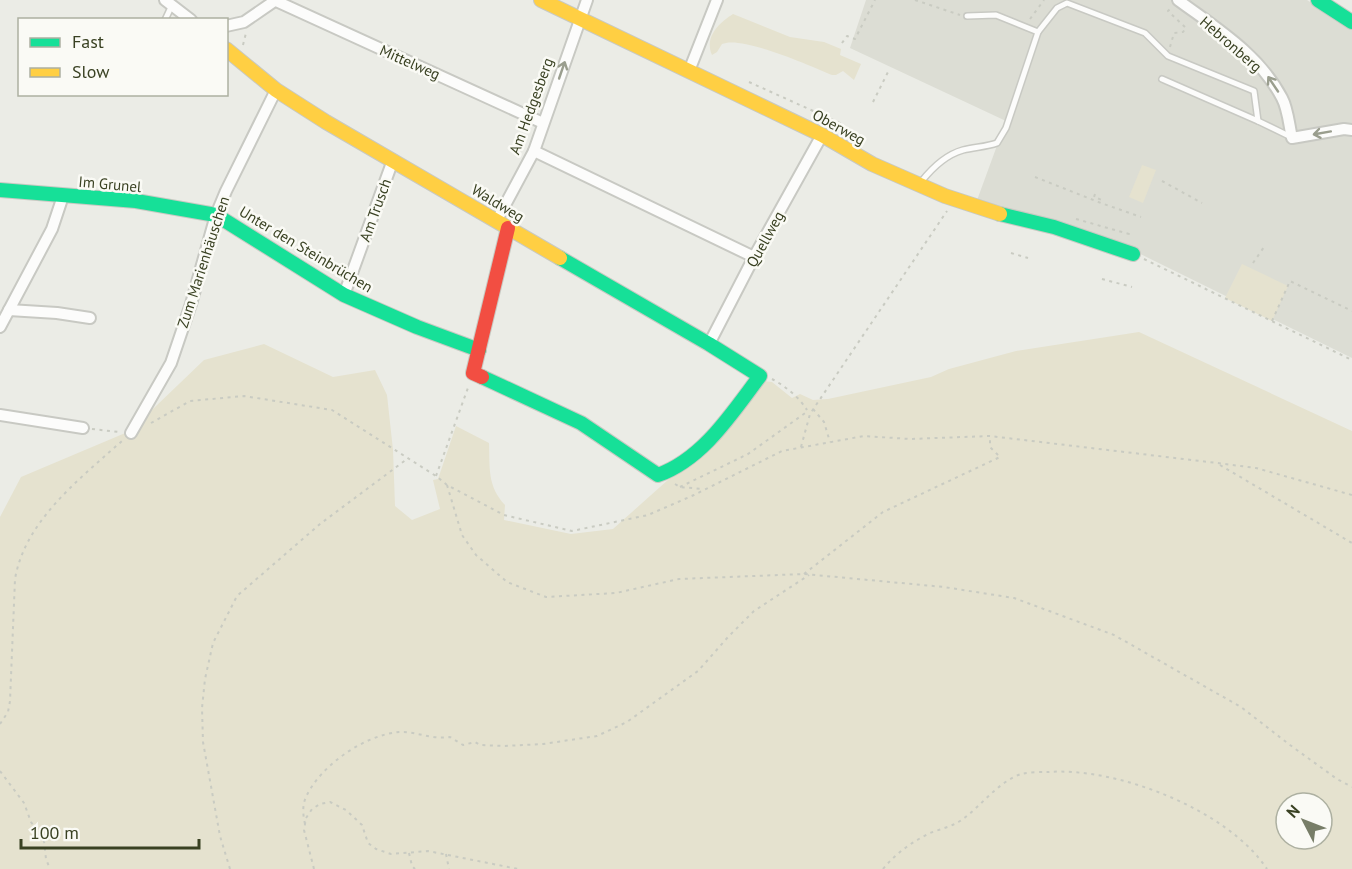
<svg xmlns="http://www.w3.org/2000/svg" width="1352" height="869" font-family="'PT Sans',sans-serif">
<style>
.built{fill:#dcddd4}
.green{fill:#e5e2cf;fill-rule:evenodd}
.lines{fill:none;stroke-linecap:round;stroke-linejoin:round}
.lane-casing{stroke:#c8c9c3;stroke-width:8}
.street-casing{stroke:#c8c9c3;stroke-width:14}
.fast-casing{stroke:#c8c9c2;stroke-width:16}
.slow-casing{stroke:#c8c9c2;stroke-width:16}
.jam-casing{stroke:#c8c9c2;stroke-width:16}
.path{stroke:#c9cbc2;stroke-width:2;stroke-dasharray:3 4.5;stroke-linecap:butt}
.lane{stroke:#fcfcfb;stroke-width:5}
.street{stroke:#fcfcfb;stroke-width:10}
.fast{stroke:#16e098;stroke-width:14}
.slow{stroke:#ffcf43;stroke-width:14}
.jam{stroke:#f24e42;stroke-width:14}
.oneway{stroke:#9a9e8e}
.labels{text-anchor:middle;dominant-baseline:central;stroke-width:5;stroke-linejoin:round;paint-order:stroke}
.street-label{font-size:15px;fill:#394122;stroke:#fafaf5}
</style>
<rect width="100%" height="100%" fill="#ebece6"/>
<!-- built -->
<polygon class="built" points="866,0 1307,0 1352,29 1352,358 1114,241 976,203 1006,121 850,48"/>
<!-- green -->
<g class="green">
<path d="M733 14 790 37 824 42 841 49 840 55 861 64 854 80 843 71 836 75H832C811 66 741 35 722 44L717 52 712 55C704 37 719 23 733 14Z"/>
<polygon points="1142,165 1156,170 1143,203 1129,197"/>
<polygon points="1242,264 1288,286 1272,321 1225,298"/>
<path d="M1139 332 1352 431V869H0V517L21 477 130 431 204 360 264 344 333 377 375 370 387 395 393 450 395 506 412 520 440 509 433 480 438 479 456 426 489 443C490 467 487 486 505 505L504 520 571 534 613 529 669 479 667 475 763 381 772 382 792 398 800 394 813 400 828 399 931 377 949 369 1016 351ZM1286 803H1322V839H1286Z"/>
</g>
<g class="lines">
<!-- lane casing -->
<g class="lane-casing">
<g id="lane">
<polyline points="967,16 996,15 1038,32"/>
<polyline points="165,20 172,5"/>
<polyline points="1162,79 1258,121"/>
<path d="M921 182C932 168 945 155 963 150 974 147 986 147 997 143L1006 128 1038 32 1057 8 1067 3 1145 33 1168 56 1254 91 1258 121 1291 137"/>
</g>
</g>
<!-- street casing -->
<g class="street-casing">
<g id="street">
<polyline points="165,0 191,20"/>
<path d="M1178 0C1216 28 1259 54 1282 98 1288 109 1289 125 1292 138L1344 129 1352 130"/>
<polyline points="276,1 543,123"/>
<polyline points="226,26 244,22 276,0"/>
<polyline points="689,71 717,0"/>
<polyline points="534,151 754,257"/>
<polyline points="497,220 534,151 587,0"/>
<polyline points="344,295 393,160"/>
<polyline points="9,310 57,313 90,318"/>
<polyline points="0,327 52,229 63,196"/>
<polyline points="709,344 754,257 822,135"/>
<polyline points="0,415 83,428"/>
<polyline points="131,433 171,363 191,304 216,215 226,191 276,90"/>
</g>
</g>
<!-- fast casing -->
<g class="fast-casing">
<g id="fast">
<polyline points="1318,0 1352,22"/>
<polyline points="0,190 136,201 216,215 344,295 417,327 479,350"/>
<polyline points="1000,214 1054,227 1133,254"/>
<path d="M482 377 581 423 658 475C703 459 732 413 760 376L709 344 560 258"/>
</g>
</g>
<!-- slow casing -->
<g class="slow-casing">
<g id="slow">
<polyline points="541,0 822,135 872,164 945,196 1000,214"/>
<polyline points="226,49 276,90 326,122 560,258"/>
</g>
</g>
<!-- jam casing -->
<g class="jam-casing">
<polyline id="jam" points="482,377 473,373 508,228"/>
</g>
<!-- path -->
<g class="path">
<polyline points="915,0 960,15"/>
<polyline points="1030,19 1044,0"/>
<polyline points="842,43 847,36 855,39 875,0"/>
<polyline points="243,45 246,33"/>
<polyline points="1170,47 1174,33 1183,32 1186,28 1168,11 1172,7"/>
<polyline points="749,82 842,124"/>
<polyline points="873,102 889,70"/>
<polyline points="1035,177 1101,203 1141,217"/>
<polyline points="1162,181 1202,203"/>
<polyline points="1095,194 1094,197 1102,200 1101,203"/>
<polyline points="1076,219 1129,234 1128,238"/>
<polyline points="1011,253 1028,258"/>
<polyline points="1144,259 1352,360"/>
<polyline points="1253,263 1264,247"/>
<polyline points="1102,279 1132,287"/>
<polyline points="1272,321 1290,281 1352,311"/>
<path d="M772 379C785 386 799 397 807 410"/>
<polyline points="813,409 824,422 830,442"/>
<polyline points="151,423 190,401 244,396 332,410 436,476 447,485 504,515 572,531 648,515 694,495 782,451 864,436 910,439 990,436 1217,463 1256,468 1352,495"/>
<polyline points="92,429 119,432"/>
<polyline points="801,447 810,414 947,211"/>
<polyline points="1220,465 1352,543"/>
<polyline points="436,476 469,385"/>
<polyline points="675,484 680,487 702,489"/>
<polyline points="447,485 462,535 476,555 507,582 546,597 616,593 679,579 804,574 944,587 1014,598 1114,635 1241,707 1290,745 1337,779 1352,787"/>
<polyline points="680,487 748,454 808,411"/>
<polyline points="804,574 883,512 1000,457 990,447 990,436"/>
<path d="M0 724 8 712 10 701 15 579C25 520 81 478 123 440"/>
<polyline points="0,771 24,803 31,822 44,841 46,859 50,869"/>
<path d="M305 824C303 815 302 806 306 797 320 766 364 735 399 732 416 731 431 740 450 737L463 745 475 742 480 745 504 746 543 744 597 736 627 722 698 671 728 637 754 611 809 575"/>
<polyline points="409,853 412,866 415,869"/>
<polyline points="446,854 449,869"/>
<polyline points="230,869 220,836 203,742 202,708 205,679 213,643 237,596 320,524 407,459"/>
<polyline points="314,869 304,830 306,818 312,809 320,804 330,802 346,810 362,825 368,843 376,849 391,854 428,851 518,869"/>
<path d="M883 869C896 853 912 842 930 833 940 829 951 827 960 821 981 807 996 783 1021 774 1029 772 1040 772 1048 772 1118 767 1228 810 1267 869"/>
</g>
<!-- lane -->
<use href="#lane" class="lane"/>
<!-- street -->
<use href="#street" class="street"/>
<!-- fast -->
<use href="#fast" class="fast"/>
<!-- slow -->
<use href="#slow" class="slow"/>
<!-- jam -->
<use href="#jam" class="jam"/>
</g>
<!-- one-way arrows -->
<defs><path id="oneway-shaft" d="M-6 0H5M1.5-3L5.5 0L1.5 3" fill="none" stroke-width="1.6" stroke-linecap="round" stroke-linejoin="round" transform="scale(1.5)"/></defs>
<g class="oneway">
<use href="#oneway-shaft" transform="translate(562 70) rotate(-71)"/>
<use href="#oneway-shaft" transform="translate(1273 84) rotate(-124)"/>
<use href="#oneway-shaft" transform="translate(1322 133) rotate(170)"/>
</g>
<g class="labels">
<!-- street labels -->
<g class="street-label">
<text transform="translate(1231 44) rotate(41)">Hebronberg</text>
<text transform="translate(410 62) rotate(24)">Mittelweg</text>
<text transform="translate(531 106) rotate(-70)">Am Hedgesberg</text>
<text transform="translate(839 127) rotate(29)">Oberweg</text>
<text transform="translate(110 184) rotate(5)">Im Grunel</text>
<text transform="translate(498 203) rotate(31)">Waldweg</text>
<text transform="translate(375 210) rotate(-70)">Am Trusch</text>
<text transform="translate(765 239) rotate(-61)">Quellweg</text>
<text transform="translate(306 249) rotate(31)">Unter den Steinbrüchen</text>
<text transform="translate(203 262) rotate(-72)">Zum Marienhäuschen</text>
</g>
</g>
<!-- legend -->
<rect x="18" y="18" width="210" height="78" fill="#fafaf5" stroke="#adb0a1" stroke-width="1.5"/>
<rect x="30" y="38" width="30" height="9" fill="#16e098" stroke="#adb0a1" stroke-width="1.5"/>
<text x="72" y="48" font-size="18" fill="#394122">Fast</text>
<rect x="30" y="68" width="30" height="9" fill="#ffcf43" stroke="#adb0a1" stroke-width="1.5"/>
<text x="72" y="78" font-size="18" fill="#394122">Slow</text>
<!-- north arrow -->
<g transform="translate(1304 821) rotate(312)"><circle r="28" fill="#fafaf5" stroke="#adb0a1" stroke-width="1.5"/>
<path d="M0-4.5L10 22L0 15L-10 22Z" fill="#777d67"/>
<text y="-9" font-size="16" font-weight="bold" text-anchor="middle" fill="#394122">N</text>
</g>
<!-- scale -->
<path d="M21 839v9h178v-9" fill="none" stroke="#394122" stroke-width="3"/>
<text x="30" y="839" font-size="18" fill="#394122" stroke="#fafaf5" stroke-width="4.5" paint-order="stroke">100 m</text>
</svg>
